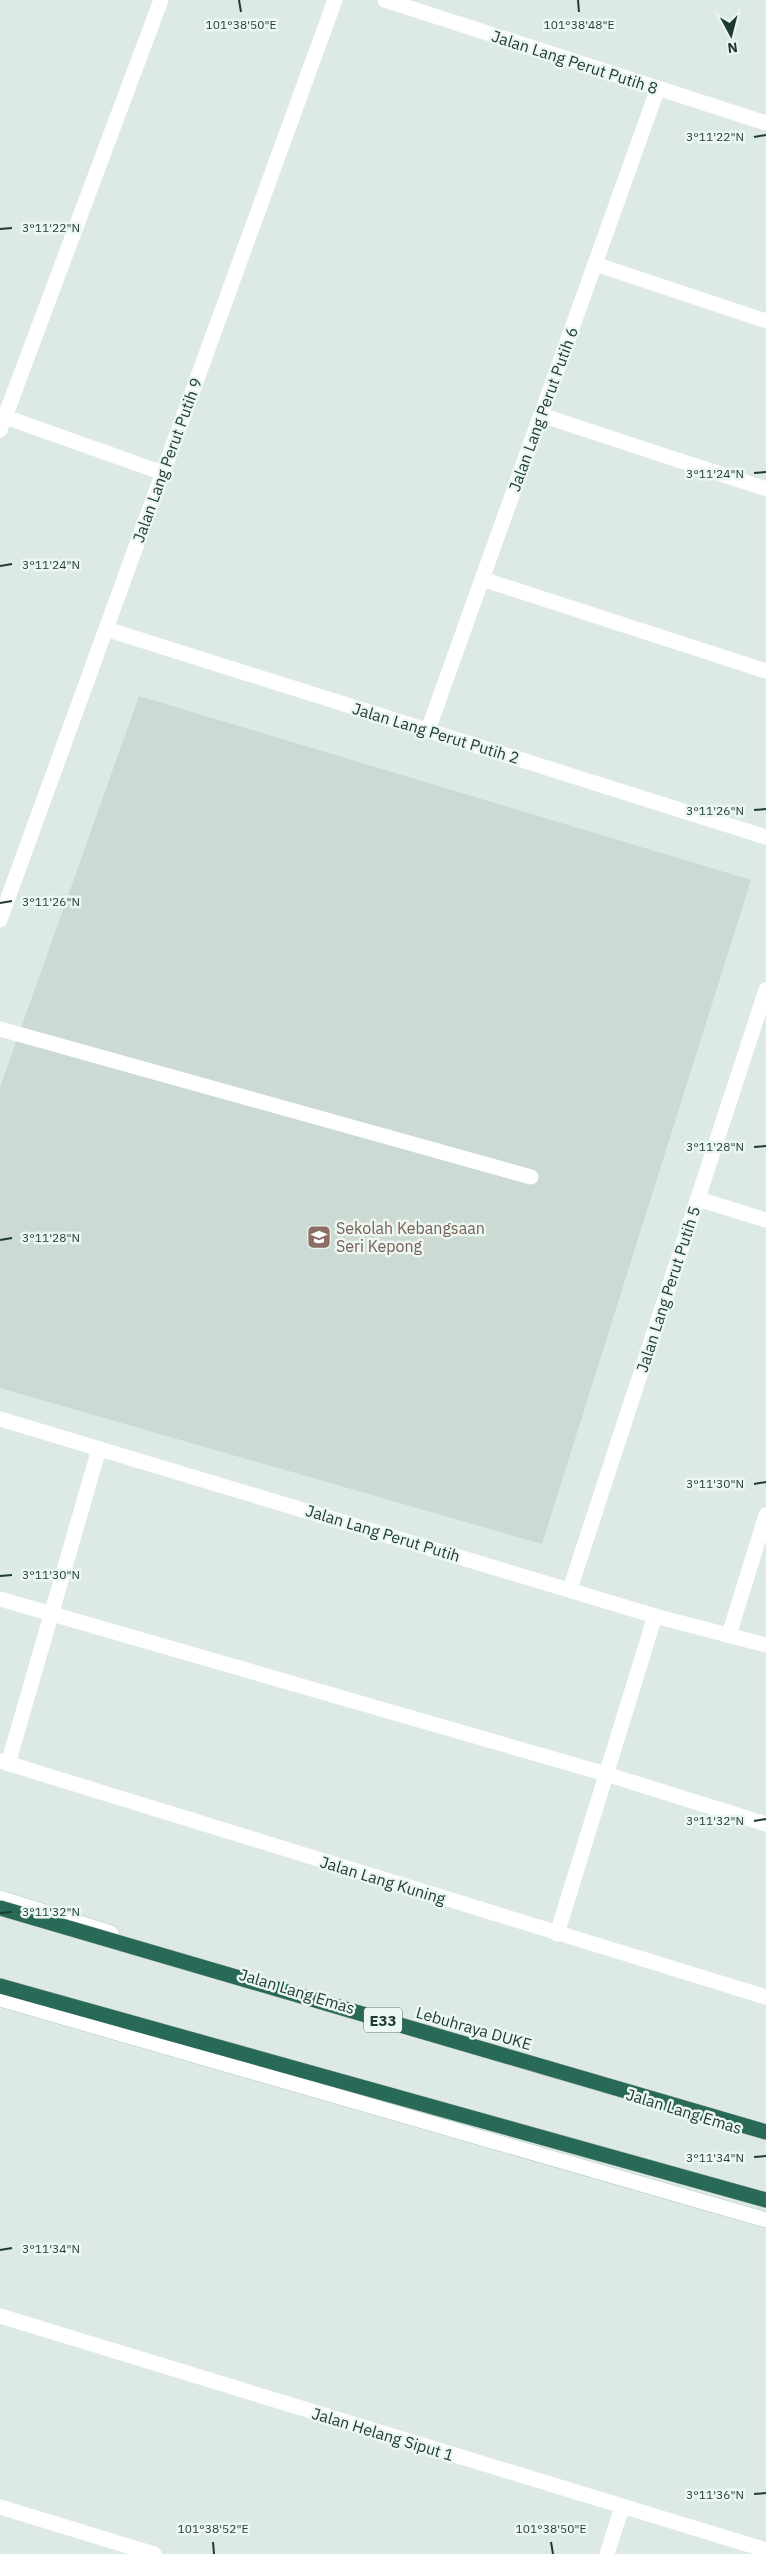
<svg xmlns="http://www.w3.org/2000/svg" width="766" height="2554" font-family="'IBM Plex Sans',sans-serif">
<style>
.built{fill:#cbdad2}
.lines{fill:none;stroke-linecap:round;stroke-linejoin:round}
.secondary-casing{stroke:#b0cbbf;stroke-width:16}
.motorway-casing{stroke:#bcc4c1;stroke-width:16}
.service{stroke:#fff;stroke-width:15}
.minor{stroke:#fff;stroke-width:15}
.secondary{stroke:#fff;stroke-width:15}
.motorway{stroke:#286957;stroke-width:15}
.motorway-bridge-casing{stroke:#bcc4c1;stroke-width:16;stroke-linecap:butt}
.motorway-bridge{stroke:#286957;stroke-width:15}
.ticks{fill:none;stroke:#1e3b31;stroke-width:2}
.labels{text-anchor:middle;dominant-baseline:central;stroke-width:5;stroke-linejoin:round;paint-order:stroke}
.shield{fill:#edf7f2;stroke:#5c736b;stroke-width:1}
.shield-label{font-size:15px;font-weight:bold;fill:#1e3b31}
.street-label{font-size:16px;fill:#1e3b31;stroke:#edf7f2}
.education-label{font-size:16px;fill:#785e54;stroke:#edf7f2;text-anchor:start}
.ticks-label{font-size:12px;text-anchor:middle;fill:#1e3b31;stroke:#edf7f2;stroke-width:5;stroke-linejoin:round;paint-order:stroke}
</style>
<rect width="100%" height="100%" fill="#ddeae4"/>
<!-- built -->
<polygon class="built" points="139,696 751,880 542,1544 0,1388 0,1087"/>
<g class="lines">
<!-- secondary casing -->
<g class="secondary-casing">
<g id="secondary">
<polyline points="0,1898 111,1933"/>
<polyline points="0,1999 766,2220"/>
</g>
</g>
<!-- motorway casing -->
<g class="motorway-casing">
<polyline id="motorway" points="0,1986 766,2200"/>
</g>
<!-- service -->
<g class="service">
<polyline points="595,264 766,321"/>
<polyline points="0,415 163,473"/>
<polyline points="0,430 161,0"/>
<polyline points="482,579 766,671"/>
<polyline points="0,1029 531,1177"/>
<polyline points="698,1199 766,1220"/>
<polyline points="0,1599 606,1774 766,1824"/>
<polyline points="729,1635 766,1515"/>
<polyline points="8,1764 99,1449"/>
<polyline points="557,1934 655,1616"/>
<polyline points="0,2507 154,2554"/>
</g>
<!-- minor -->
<g class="minor">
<polyline points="385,0 766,123"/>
<polyline points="541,415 766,489"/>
<polyline points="106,629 766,837"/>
<polyline points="428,730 658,88"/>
<polyline points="0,920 335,0"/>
<polyline points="0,1419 655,1616 766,1645"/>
<polyline points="570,1589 766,990"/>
<polyline points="0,1761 766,1997"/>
<polyline points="0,2316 766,2550"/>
<polyline points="607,2554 622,2507"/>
</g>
<!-- secondary -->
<use href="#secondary" class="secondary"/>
<!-- motorway -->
<use href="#motorway" class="motorway"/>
<!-- motorway-bridge casing -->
<g class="motorway-bridge-casing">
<polyline id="motorway-bridge" points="0,1908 766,2132"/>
</g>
<!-- motorway-bridge -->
<use href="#motorway-bridge" class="motorway-bridge"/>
</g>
<!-- ticks -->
<path class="ticks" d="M239 0 241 12M578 0 579 12M754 137 766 135M0 229 12 228M754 473 766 472M0 566 12 564M754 810 766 809M0 903 12 901M754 1147 766 1146M0 1240 12 1238M754 1484 766 1482M0 1576 12 1575M754 1821 766 1819M0 1913 12 1912M754 2157 766 2156M0 2250 12 2248M754 2494 766 2493M213 2542 214 2554M551 2542 553 2554"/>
<!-- icons -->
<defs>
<g id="school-square" transform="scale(1.25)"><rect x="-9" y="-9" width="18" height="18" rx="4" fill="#8d6e63" stroke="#edf7f2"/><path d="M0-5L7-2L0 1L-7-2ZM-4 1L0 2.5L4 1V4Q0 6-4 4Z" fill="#fff"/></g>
</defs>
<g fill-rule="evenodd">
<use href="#school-square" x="319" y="1237"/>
</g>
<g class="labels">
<!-- shield labels -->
<rect class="shield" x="364" y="2007.5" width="38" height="25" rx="4"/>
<g class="shield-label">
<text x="383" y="2020">E33</text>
</g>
<!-- street labels -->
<g class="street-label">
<text transform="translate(575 62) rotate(18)">Jalan Lang Perut Putih 8</text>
<text transform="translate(543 409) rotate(-70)">Jalan Lang Perut Putih 6</text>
<text transform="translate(167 460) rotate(-70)">Jalan Lang Perut Putih 9</text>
<text transform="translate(436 733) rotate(17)">Jalan Lang Perut Putih 2</text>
<text transform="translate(668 1289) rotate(-72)">Jalan Lang Perut Putih 5</text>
<text transform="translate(383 1533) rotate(17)">Jalan Lang Perut Putih</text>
<text transform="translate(383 1880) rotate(17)">Jalan Lang Kuning</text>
<text transform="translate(297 1991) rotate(17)">Jalan Lang Emas</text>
<text transform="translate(474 2028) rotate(16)">Lebuhraya DUKE</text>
<text transform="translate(684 2111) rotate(17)">Jalan Lang Emas</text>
<text transform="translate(383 2434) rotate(17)">Jalan Helang Siput 1</text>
</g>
<!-- education labels -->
<g class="education-label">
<text x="336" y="1228">Sekolah Kebangsaan<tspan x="336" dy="18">Seri Kepong</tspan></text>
</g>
</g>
<g class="ticks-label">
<text x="241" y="29">101°38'50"E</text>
<text x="579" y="29">101°38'48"E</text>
<text x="715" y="141">3°11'22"N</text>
<text x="51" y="232">3°11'22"N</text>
<text x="715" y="478">3°11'24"N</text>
<text x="51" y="569">3°11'24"N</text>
<text x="715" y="815">3°11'26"N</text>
<text x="51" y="906">3°11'26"N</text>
<text x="715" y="1151">3°11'28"N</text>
<text x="51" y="1242">3°11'28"N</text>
<text x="715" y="1488">3°11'30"N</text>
<text x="51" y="1579">3°11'30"N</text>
<text x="715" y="1825">3°11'32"N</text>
<text x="51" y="1916">3°11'32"N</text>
<text x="715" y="2162">3°11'34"N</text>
<text x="51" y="2253">3°11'34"N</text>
<text x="715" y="2499">3°11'36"N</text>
<text x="213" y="2533">101°38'52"E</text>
<text x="551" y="2533">101°38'50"E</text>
</g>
<!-- north arrow -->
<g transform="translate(731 35) rotate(173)" stroke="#edf7f2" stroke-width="4" paint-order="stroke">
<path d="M0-4L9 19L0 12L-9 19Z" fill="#1e3b31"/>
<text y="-8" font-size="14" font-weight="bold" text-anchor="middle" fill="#1e3b31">N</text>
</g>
</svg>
